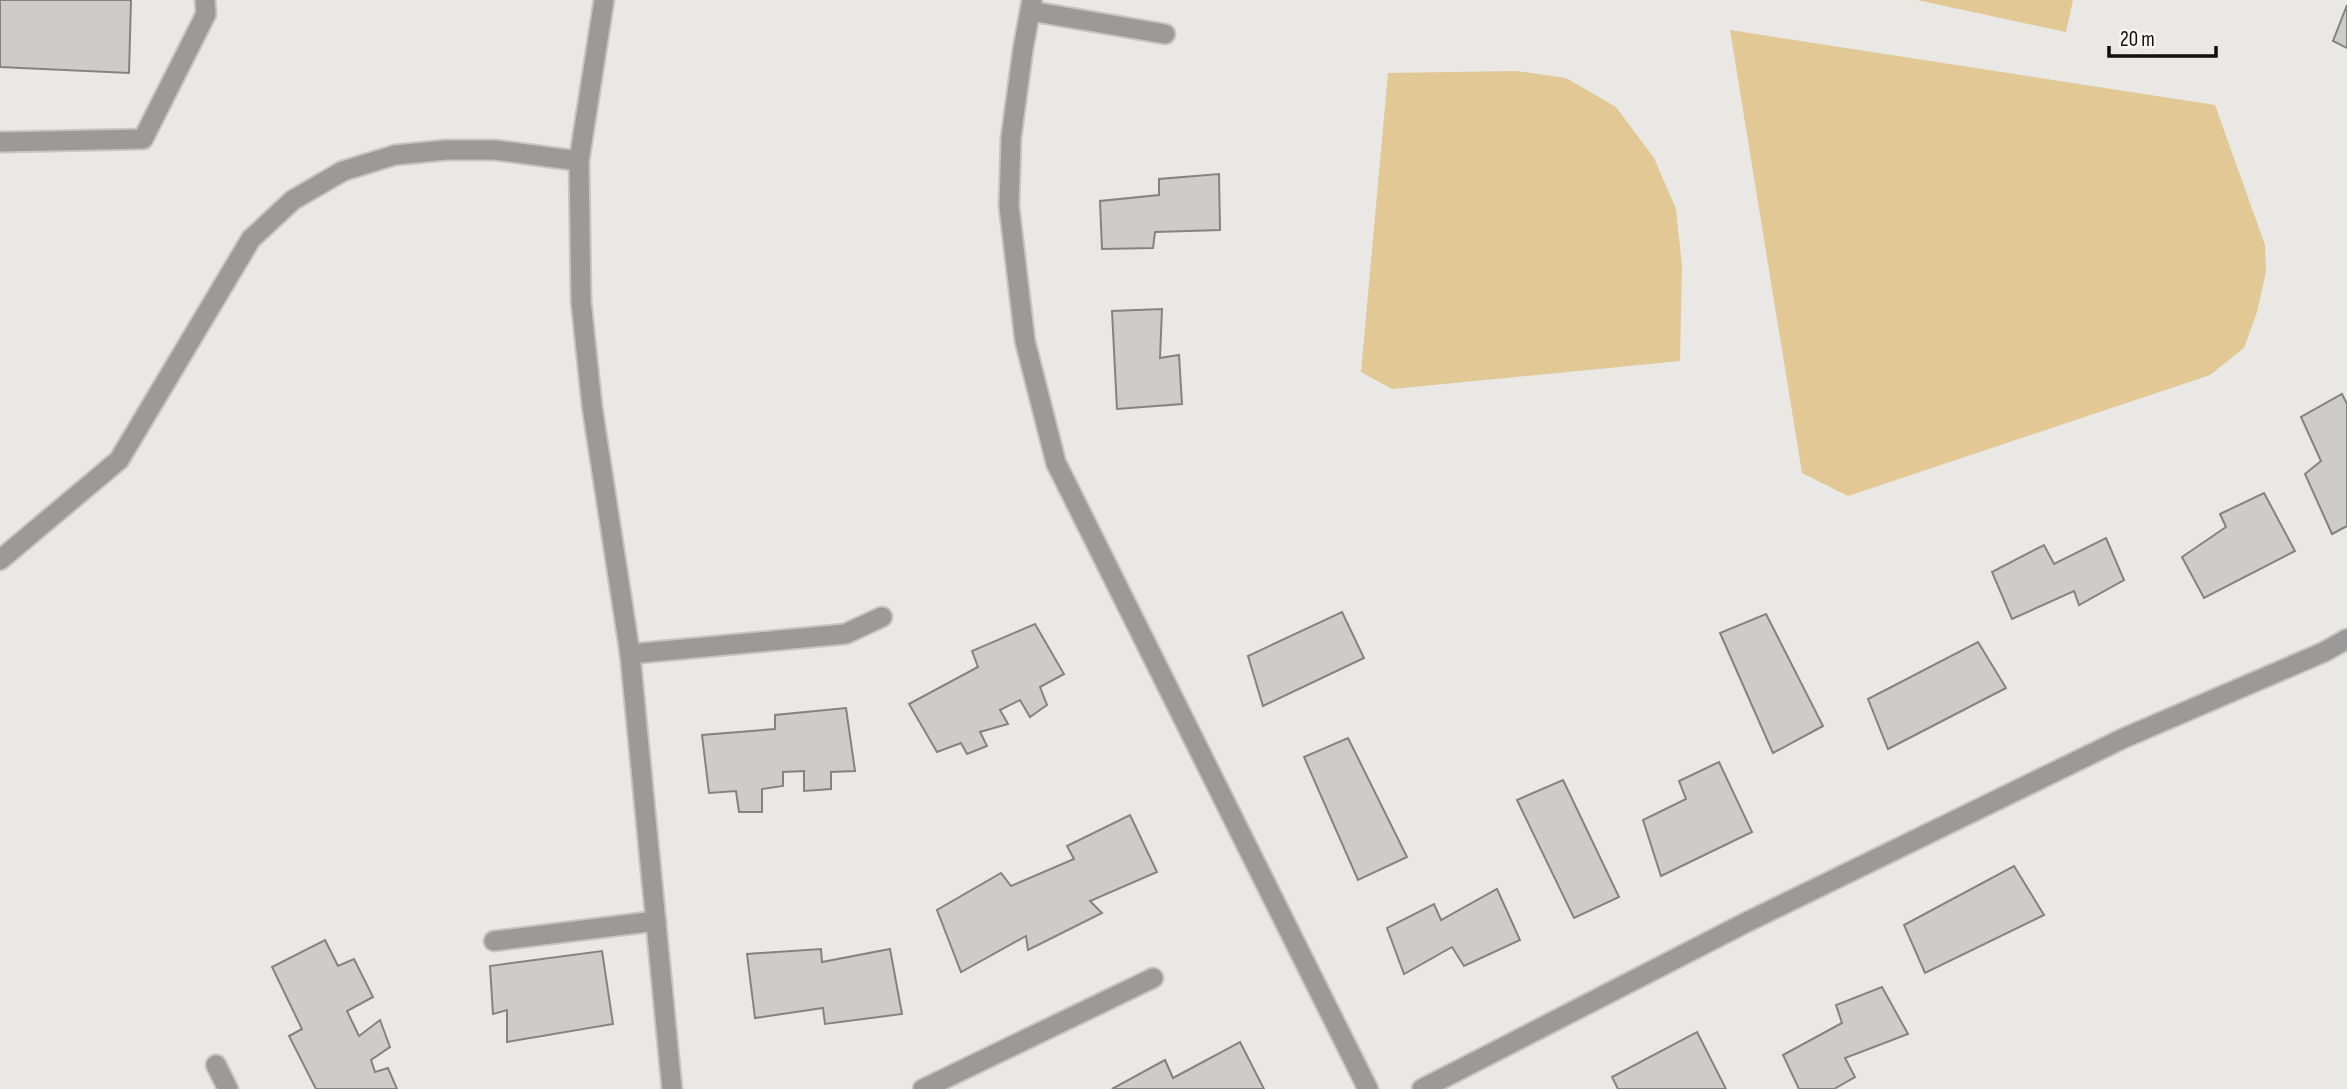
<svg xmlns="http://www.w3.org/2000/svg" width="2347" height="1089" font-family="'Sofia Sans Condensed',sans-serif">
<style>
.green{fill:#e1c895}
.building{fill:#ceccc9;stroke:#858381;stroke-width:2}
.lines{fill:none;stroke-linecap:round;stroke-linejoin:round}
.service-casing{stroke:#c6c5c2;stroke-width:23}
.minor-casing{stroke:#c6c5c2;stroke-width:23}
.service{stroke:#9b9a99;stroke-width:19}
.minor{stroke:#9b9a99;stroke-width:19}
</style>
<rect width="100%" height="100%" fill="#e9e8e5"/>
<!-- green -->
<g class="green">
<polygon points="1917,0 2073,0 2066,32"/>
<polygon points="1730,30 2215,105 2265,245 2266,272 2257,312 2244,348 2210,375 1848,496 1802,473"/>
<polygon points="1516,71 1566,78 1616,107 1654,158 1676,209 1682,266 1680,361 1392,389 1361,372 1388,73"/>
</g>
<!-- building -->
<g class="building">
<polygon points="0,0 131,0 129,73 0,67"/>
<polygon points="2347,5 2347,48 2333,41"/>
<polygon points="1219,174 1220,230 1155,232 1153,248 1102,249 1100,201 1159,195 1159,179"/>
<polygon points="1162,309 1160,358 1179,355 1182,404 1117,409 1112,311"/>
<polygon points="2342,394 2347,404 2347,526 2332,534 2305,474 2321,461 2301,417"/>
<polygon points="2264,493 2295,551 2204,598 2182,557 2226,527 2220,514"/>
<polygon points="2106,538 2124,580 2079,605 2074,591 2012,619 1992,572 2044,545 2054,564"/>
<polygon points="1342,612 1364,658 1263,706 1248,656"/>
<polygon points="1766,614 1823,726 1773,753 1720,633"/>
<polygon points="1035,624 1064,674 1040,687 1047,705 1030,717 1020,700 1000,710 1008,724 980,732 987,746 967,754 961,743 937,752 909,704 978,667 972,651"/>
<polygon points="1978,642 2006,688 1888,749 1868,699"/>
<polygon points="846,708 855,771 831,772 831,789 804,791 804,771 783,772 783,786 762,789 762,812 739,812 736,791 709,793 702,735 775,729 775,715"/>
<polygon points="1348,738 1407,857 1358,880 1304,757"/>
<polygon points="1719,762 1752,832 1661,876 1643,820 1686,799 1679,781"/>
<polygon points="1563,780 1619,897 1574,918 1517,800"/>
<polygon points="1130,815 1157,872 1090,901 1102,913 1028,950 1026,936 961,972 937,910 1001,873 1011,886 1074,859 1067,846"/>
<polygon points="2014,866 2044,915 1925,973 1904,925"/>
<polygon points="1497,889 1520,940 1464,966 1452,947 1404,974 1387,928 1434,904 1441,920"/>
<polygon points="325,940 338,966 354,959 373,997 347,1011 359,1036 380,1020 390,1047 371,1060 375,1072 388,1068 397,1089 316,1089 289,1036 302,1029 272,967"/>
<polygon points="821,949 822,962 890,949 902,1014 825,1024 823,1008 755,1018 747,954"/>
<polygon points="602,951 613,1024 507,1042 507,1010 493,1014 490,966"/>
<polygon points="1882,987 1908,1034 1845,1058 1855,1077 1834,1089 1799,1089 1783,1055 1842,1023 1836,1005"/>
<polygon points="1697,1032 1726,1089 1618,1089 1612,1077"/>
<polygon points="1240,1042 1264,1089 1112,1089 1165,1060 1173,1078"/>
</g>
<g class="lines">
<!-- service casing -->
<g class="service-casing">
<g id="service">
<polyline points="604,0 579,161 581,301 592,406 630,654 672,1089"/>
<polyline points="1030,11 1165,34"/>
<polyline points="0,142 143,139 206,14 205,0"/>
<polyline points="0,560 119,460 251,239 293,200 343,171 395,155 446,150 495,150 579,161"/>
<polyline points="630,654 845,634 882,617"/>
<polyline points="494,941 656,921"/>
<polyline points="216,1065 228,1089"/>
<polyline points="923,1089 1153,978"/>
</g>
</g>
<!-- minor casing -->
<g class="minor-casing">
<g id="minor">
<polyline points="1032,0 1023,49 1011,138 1009,206 1025,341 1056,463 1368,1089"/>
<polyline points="1422,1089 1747,922 2124,738 2324,652 2347,639"/>
</g>
</g>
<!-- service -->
<use href="#service" class="service"/>
<!-- minor -->
<use href="#minor" class="minor"/>
</g>
<!-- scale -->
<path d="M2109 46v10h107v-10" fill="none" stroke="#0f0e0d" stroke-width="3.5"/>
<text x="2120" y="46" font-size="21" fill="#0f0e0d" stroke="#f7f5f2" stroke-width="5" paint-order="stroke">20 m</text>
</svg>
